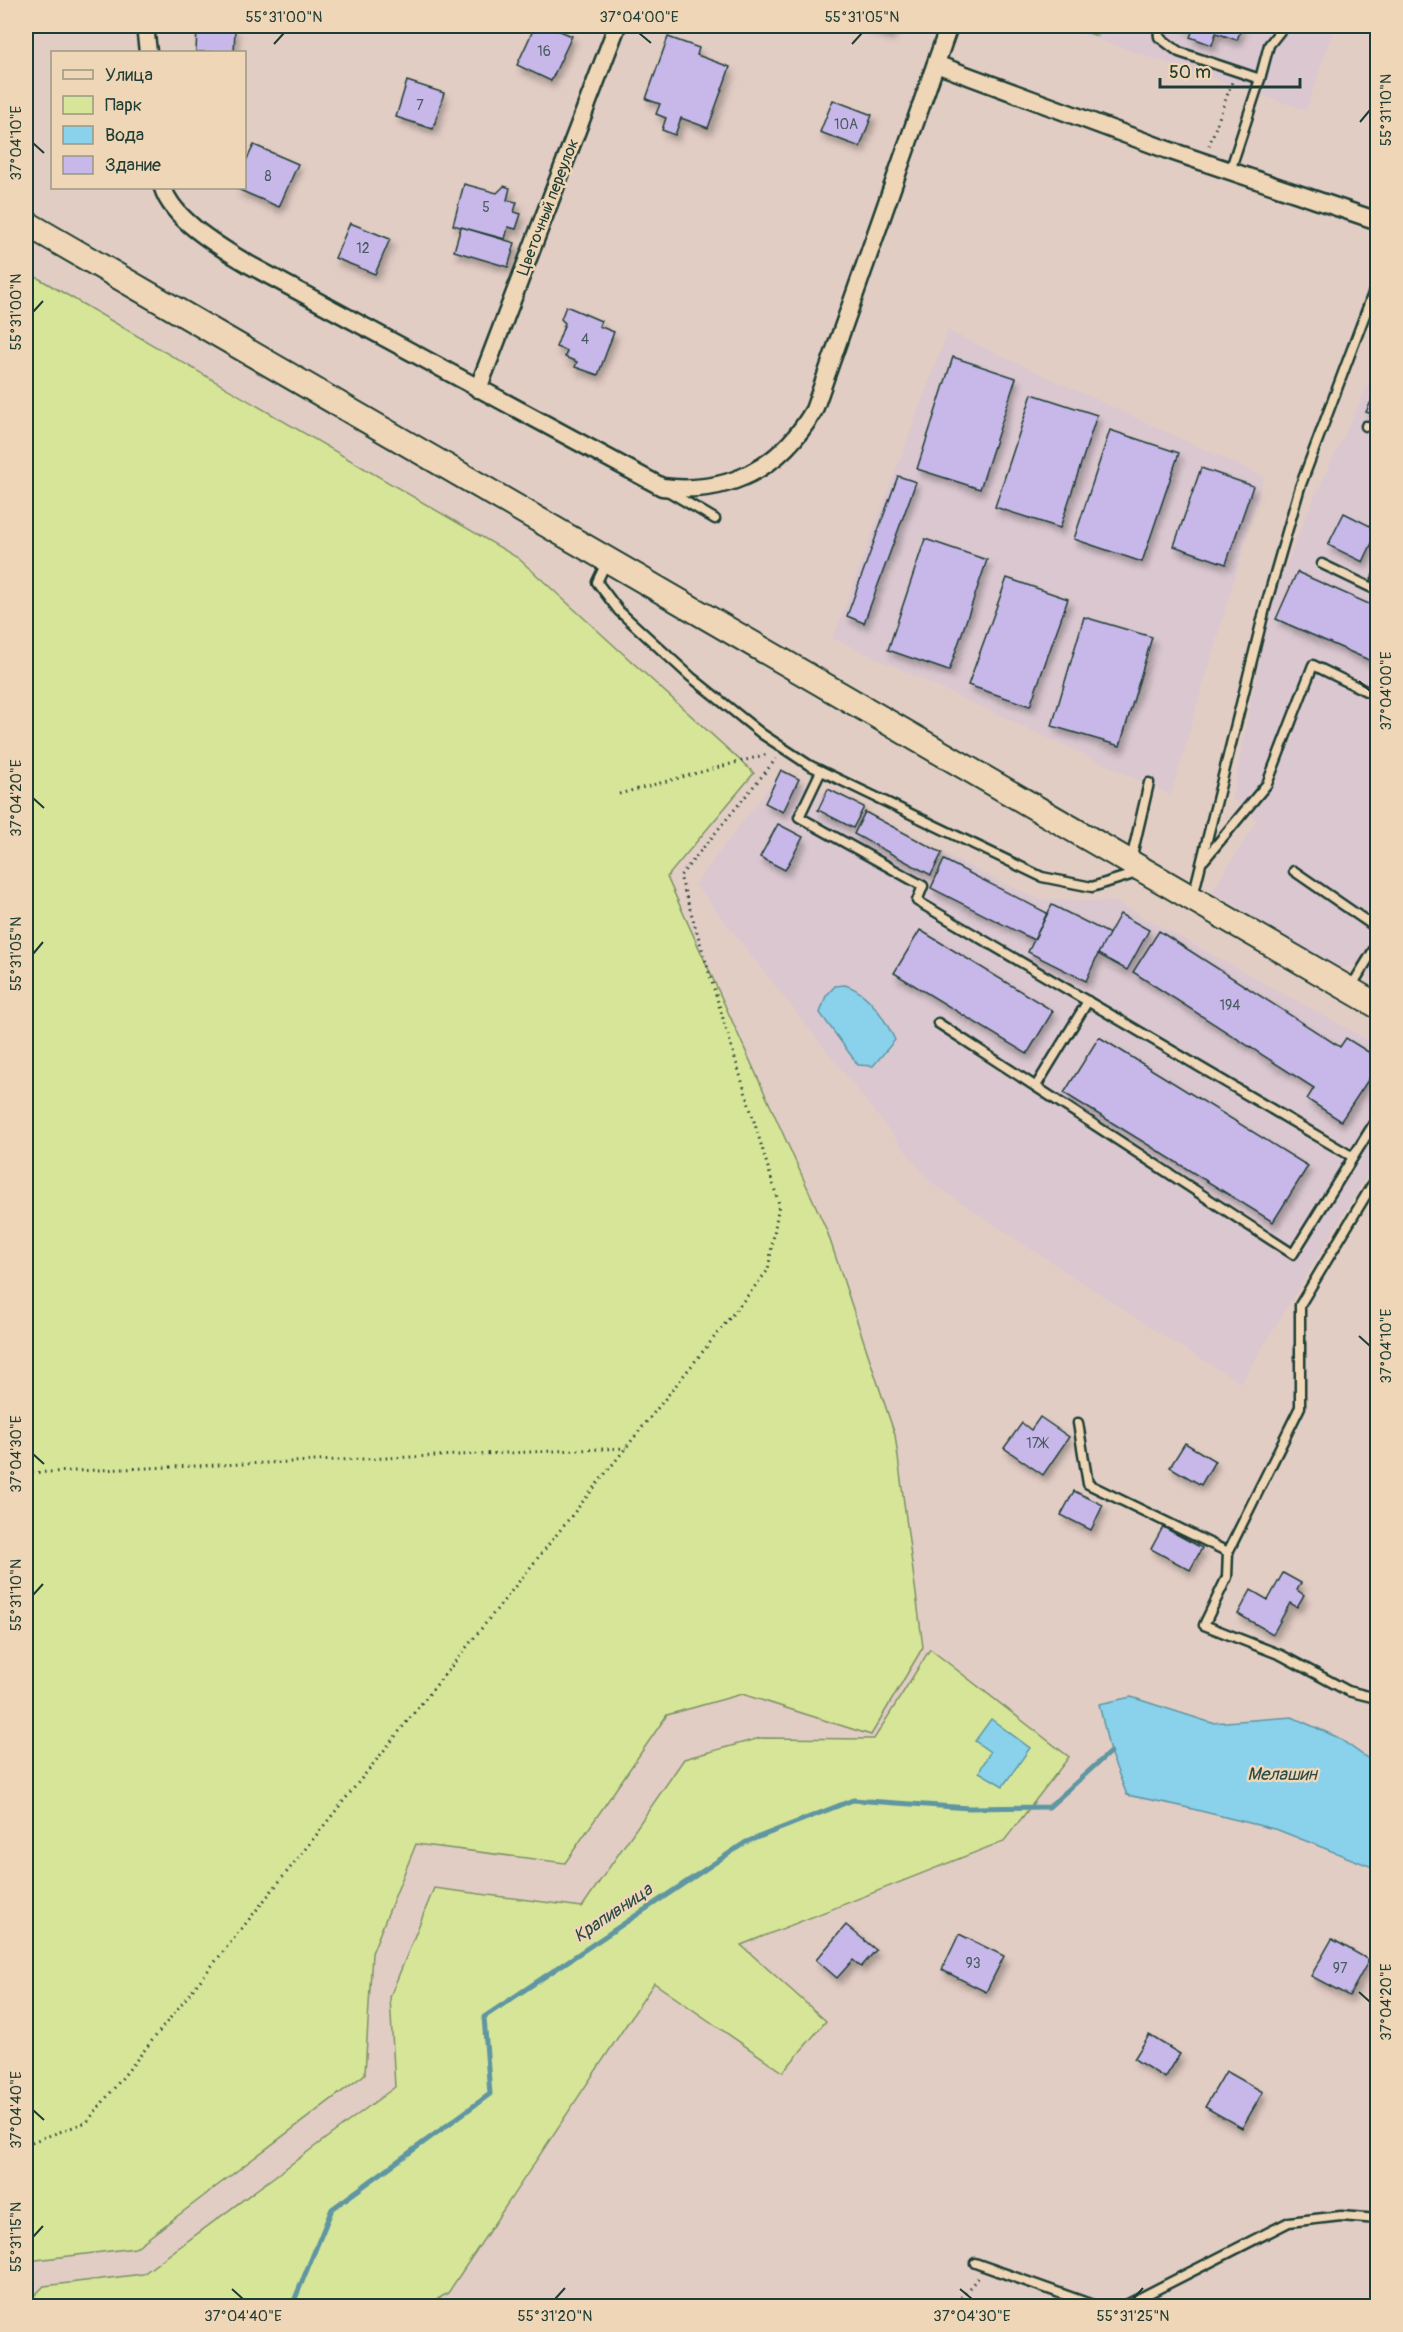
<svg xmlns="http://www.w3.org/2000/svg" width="1403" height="2332" font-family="Pangolin,sans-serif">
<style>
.built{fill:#dac7d0}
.green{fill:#d7e598;stroke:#7b9166;stroke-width:1.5}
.water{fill:#8ad1eb;stroke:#5f96a2;stroke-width:1.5}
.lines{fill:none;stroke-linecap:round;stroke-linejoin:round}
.stream{stroke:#5f96a2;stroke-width:5}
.building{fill:#c7b8e9;stroke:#1f3d34;stroke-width:1.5;filter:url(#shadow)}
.lane-casing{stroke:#1f3d34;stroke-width:13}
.street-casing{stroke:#1f3d34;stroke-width:21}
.secondary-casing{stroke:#1f3d34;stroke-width:28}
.path{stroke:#1f3d34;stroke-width:3;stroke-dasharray:1.5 4.5;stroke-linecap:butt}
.lane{stroke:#eed6b6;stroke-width:8}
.street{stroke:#eed6b6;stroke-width:16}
.secondary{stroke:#eed6b6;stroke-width:24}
.ticks{fill:none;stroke:#1f3d34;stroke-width:2}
.labels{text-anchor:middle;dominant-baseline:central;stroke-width:5;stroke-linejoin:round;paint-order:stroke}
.number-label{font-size:14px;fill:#495c61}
.street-label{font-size:16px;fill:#1f3d34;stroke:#eed6b6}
.water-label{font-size:18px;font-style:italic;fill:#2a4c46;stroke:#eed6b6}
.neatline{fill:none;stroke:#1f3d34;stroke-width:2}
.ticks-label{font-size:15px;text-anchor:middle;fill:#1f3d34}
</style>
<defs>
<filter id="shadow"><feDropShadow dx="3.5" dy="6" stdDeviation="3" flood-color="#0004"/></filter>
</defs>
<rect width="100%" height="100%" fill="#e2cdc5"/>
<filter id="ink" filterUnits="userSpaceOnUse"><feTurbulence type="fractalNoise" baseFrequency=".0167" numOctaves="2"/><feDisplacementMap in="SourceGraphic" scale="12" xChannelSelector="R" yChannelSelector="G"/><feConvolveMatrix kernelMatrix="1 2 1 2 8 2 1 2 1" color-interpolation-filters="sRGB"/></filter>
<g filter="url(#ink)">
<!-- built -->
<g class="built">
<polygon points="1058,26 1335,26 1306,110"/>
<polygon points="948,331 1264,477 1171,795 833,638"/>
<polygon points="1377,366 1377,994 1368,973 1353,965 1337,969 1212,892 1257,820 1232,798 1270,606 1308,511"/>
<polygon points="779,774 865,812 942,853 1038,899 1116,902 1377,1045 1377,1159 1241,1383 1162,1335 930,1182 695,884"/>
</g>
<!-- green -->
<g class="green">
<polygon points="1067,26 1101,26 1098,36"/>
<polygon points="26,271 518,558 754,773 667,877 827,1231 895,1435 923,1647 871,1735 742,1694 667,1715 565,1863 416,1844 372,1953 365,2074 135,2248 36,2260 26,2270"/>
<polygon points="930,1649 1069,1757 1004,1841 741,1945 826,2021 783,2072 654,1983 448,2293 426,2306 26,2306 26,2304 44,2286 143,2274 395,2087 390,1997 434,1888 582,1907 684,1759 760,1738 874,1739"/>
</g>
<!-- water -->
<g class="water">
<path d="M845 985C869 992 885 1019 895 1040L873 1066 858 1065 820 1013 826 996 835 986Z"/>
<polygon points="1131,1697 1212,1723 1292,1717 1337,1737 1377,1765 1377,1869 1278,1830 1176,1805 1127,1795 1110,1752 1099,1704"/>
<polygon points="991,1719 1030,1748 1003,1786 979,1772 990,1752 975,1741"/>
</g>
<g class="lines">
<!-- stream -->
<polyline class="stream" points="292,2306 332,2209 490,2094 484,2017 746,1842 853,1800 969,1808 1049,1807 1110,1752"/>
</g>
<!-- building -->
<g class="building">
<polygon points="535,26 548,26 572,36 551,81 517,65"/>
<polygon points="866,26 893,26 890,34"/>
<polygon points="1180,26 1242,26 1237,40 1216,33 1212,45 1190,37 1193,30"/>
<polygon points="197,28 235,29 234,52 196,52"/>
<polygon points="668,37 699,48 697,55 730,67 708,128 681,118 675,135 662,130 666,118 656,114 660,104 646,99"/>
<polygon points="407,81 444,93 433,129 396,117"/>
<polygon points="833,100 872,115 860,147 820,132"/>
<polygon points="254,145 298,164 279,207 235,188 244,188 244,165"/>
<polygon points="464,184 497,193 504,186 510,188 507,200 517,202 514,212 521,214 516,229 508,227 505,239 453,225"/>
<polygon points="350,223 390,239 375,274 335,258"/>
<polygon points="461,227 515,243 508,267 454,251"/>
<polygon points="566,306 601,321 599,326 614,332 598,375 575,367 577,362 565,357 567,351 556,347 565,323 561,319"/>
<polygon points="953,357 1016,378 980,489 917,469"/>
<polygon points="1378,387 1378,416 1366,412"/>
<polygon points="1032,394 1097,415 1060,528 995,507"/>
<polygon points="1110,430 1179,453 1142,562 1074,539"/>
<polygon points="1201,468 1253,486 1226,564 1174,546"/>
<polygon points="898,476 916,482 864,623 847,616"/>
<polygon points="1344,513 1378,530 1363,562 1328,545"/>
<polygon points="925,539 987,560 949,671 888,650"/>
<polygon points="1297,572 1378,608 1378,664 1276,619"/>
<polygon points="1007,578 1068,599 1030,706 968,685"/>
<polygon points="1084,617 1152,637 1120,746 1052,726"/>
<polygon points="781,770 799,779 783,812 765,803"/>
<polygon points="828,789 864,807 853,828 818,810"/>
<polygon points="865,812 942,853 931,875 854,834"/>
<polygon points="778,824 803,837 785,870 760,857"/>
<polygon points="944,860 1047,913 1034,940 931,888"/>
<polygon points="1052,905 1110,934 1098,954 1086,981 1028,952"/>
<polygon points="1120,914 1149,930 1127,970 1098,954"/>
<polygon points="920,930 1053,1011 1027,1054 894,973"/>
<polygon points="1159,931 1340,1047 1346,1038 1378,1058 1378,1065 1341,1121 1307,1099 1314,1088 1133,972"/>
<polygon points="1099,1037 1308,1166 1273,1222 1064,1093"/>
<polygon points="1040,1417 1069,1437 1043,1475 1004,1448 1022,1423 1031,1430"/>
<polygon points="1185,1443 1215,1461 1201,1485 1170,1467"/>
<polygon points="1074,1491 1103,1505 1091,1530 1061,1515"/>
<polygon points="1163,1527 1202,1548 1190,1570 1151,1549"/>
<polygon points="1283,1573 1301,1583 1297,1590 1304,1595 1297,1607 1290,1603 1273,1634 1238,1614 1251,1590 1268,1600"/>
<polygon points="846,1925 876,1950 861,1967 853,1960 837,1978 816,1960"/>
<polygon points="959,1934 1004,1956 986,1992 942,1970"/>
<polygon points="1332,1939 1369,1960 1349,1996 1311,1976"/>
<polygon points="1149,2035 1180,2054 1165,2078 1134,2059"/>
<polygon points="1226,2071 1263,2092 1242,2128 1205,2107"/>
<polygon points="1378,2132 1378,2148 1373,2146"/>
</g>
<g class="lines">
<!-- lane casing -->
<g class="lane-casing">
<g id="lane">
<polyline points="1158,26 1159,37 1179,52 1260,79 1230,171"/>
<polyline points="1260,79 1269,45 1284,26"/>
<polyline points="1366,426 1378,429"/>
<polyline points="666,490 715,519"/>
<polyline points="606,563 597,582 619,611 691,677 762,734 809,765 1042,877 1092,887 1137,873"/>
<polyline points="1322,564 1374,589 1378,577"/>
<polyline points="821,771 799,817 923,886 917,901 1353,1157"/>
<polyline points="1131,860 1149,783"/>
<polyline points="1204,860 1267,784 1313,665 1378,697"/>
<polyline points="1294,871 1378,929"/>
<polyline points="1193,896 1265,608 1300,487 1378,280"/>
<polyline points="1351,987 1378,943"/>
<polyline points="938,1023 1293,1254 1378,1117"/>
<polyline points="1036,1086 1088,1001"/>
<polyline points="1078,1423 1088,1484 1228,1552 1300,1407 1300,1305 1378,1175"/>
<polyline points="1228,1552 1227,1577 1204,1625 1281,1655 1348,1691 1372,1697"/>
<polyline points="975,2263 1096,2306"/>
<polyline points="1124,2306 1289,2222 1341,2216 1378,2219"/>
</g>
</g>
<!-- street casing -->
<g class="street-casing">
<g id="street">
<polyline points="145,26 148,52"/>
<polyline points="936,64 1165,149 1378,221"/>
<path d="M163 188C173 220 220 247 248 264L662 487C729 495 781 468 814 410L949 26"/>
<polyline points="478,389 617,26"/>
</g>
</g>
<!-- secondary casing -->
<g class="secondary-casing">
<polyline id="secondary" points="26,223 1378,1006"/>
</g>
<!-- path -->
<g class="path">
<polyline points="1209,146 1232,82"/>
<polyline points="619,794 768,754"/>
<polyline points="26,1473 626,1448"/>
<polyline points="26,2144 87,2122 768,1270 779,1204 680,876 776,759"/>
<polyline points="953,2306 978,2278"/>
</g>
<!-- lane -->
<use href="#lane" class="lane"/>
<!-- street -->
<use href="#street" class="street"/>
<!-- secondary -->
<use href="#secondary" class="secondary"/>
</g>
</g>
<!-- ticks -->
<path class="ticks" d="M639 33 651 43M274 44 284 33M852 44 862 33M1360 122 1370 110M33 143 44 153M33 312 43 301M1359 681 1370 691M33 798 44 808M33 954 43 942M1359 1336 1370 1346M33 1454 44 1464M33 1595 43 1584M1359 1992 1370 2002M33 2110 44 2120M33 2237 43 2226M232 2289 243 2299M960 2289 972 2299M555 2299 565 2288M1133 2299 1143 2288"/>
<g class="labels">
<!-- number labels -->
<g class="number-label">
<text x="544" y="51">16</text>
<text x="420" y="105">7</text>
<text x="846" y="124">10А</text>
<text x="268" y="176">8</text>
<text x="486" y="207">5</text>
<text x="363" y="248">12</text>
<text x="585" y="339">4</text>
<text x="1230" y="1005">194</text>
<text x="1037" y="1443">17Ж</text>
<text x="973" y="1963">93</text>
<text x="1340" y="1968">97</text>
</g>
<!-- street labels -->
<g class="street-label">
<text transform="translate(548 207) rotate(-69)">Цветочный переулок</text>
</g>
<!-- water labels -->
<g class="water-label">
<text x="1282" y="1774">Мелашин</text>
<text transform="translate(613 1913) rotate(-34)">Крапивница</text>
</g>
</g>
<!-- margin -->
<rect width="1403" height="2332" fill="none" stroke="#eed6b6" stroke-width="66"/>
<!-- legend -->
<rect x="51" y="51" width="195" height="138" fill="#eed6b6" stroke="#9b9982" stroke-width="1.5"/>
<rect x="63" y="70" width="30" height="9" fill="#eed6b6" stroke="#9b9982" stroke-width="1.5"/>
<text x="105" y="81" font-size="18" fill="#1f3d34">Улица</text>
<rect x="63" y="96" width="30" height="18" fill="#d7e598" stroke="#9b9982" stroke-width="1.5"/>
<text x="105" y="111" font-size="18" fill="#1f3d34">Парк</text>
<rect x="63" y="126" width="30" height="18" fill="#8ad1eb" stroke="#9b9982" stroke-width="1.5"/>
<text x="105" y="141" font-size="18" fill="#1f3d34">Вода</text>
<rect x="63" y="156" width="30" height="18" fill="#c7b8e9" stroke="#9b9982" stroke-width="1.5"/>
<text x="105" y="171" font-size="18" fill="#1f3d34">Здание</text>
<!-- scale -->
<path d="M1160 78v9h140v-9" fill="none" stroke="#1f3d34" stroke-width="3"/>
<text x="1169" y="78" font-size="18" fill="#1f3d34" stroke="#eed6b6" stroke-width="4.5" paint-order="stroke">50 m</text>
<rect x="33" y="33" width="1337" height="2266" class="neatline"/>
<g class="ticks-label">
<text x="284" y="22">55°31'00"N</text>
<text x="639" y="22">37°04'00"E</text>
<text x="862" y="22">55°31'05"N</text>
<text transform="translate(1386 110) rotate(-90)" y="5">55°31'10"N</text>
<text transform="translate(16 143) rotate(-90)" y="5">37°04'10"E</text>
<text transform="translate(16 312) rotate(-90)" y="5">55°31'00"N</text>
<text transform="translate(1386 691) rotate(-90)" y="5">37°04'00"E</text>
<text transform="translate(16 798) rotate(-90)" y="5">37°04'20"E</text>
<text transform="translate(16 954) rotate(-90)" y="5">55°31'05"N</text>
<text transform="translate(1386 1346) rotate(-90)" y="5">37°04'10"E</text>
<text transform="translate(16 1454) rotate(-90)" y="5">37°04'30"E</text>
<text transform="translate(16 1595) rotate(-90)" y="5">55°31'10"N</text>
<text transform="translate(1386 2002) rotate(-90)" y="5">37°04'20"E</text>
<text transform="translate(16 2110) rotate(-90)" y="5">37°04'40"E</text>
<text transform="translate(16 2237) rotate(-90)" y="5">55°31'15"N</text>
<text x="243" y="2321">37°04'40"E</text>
<text x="555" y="2321">55°31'20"N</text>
<text x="972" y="2321">37°04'30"E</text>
<text x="1133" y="2321">55°31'25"N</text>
</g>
</svg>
